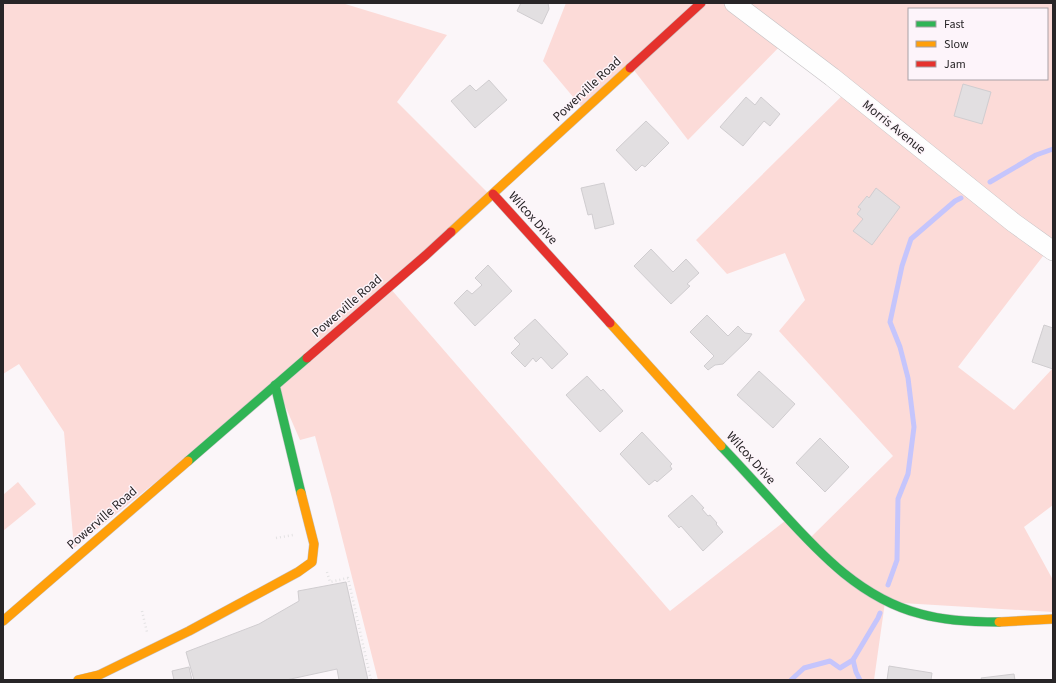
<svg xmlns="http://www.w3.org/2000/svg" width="1056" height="683" font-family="'Source Sans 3',sans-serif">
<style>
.green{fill:#fcdbd8;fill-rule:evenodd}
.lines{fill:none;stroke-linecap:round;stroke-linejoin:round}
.stream{stroke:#c5c5fc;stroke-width:5}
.building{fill:#e2dfe1;stroke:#d0cdd0}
.street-casing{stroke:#c5c2c4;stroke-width:20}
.fast-casing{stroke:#c5c2c4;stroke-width:10}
.slow-casing{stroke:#c5c2c4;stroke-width:10}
.jam-casing{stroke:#c5c2c4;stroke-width:10}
.path{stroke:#e3e2e3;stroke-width:2.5;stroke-dasharray:1 3;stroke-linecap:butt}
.street{stroke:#fefefe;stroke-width:19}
.fast{stroke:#30b455;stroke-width:9}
.slow{stroke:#ff9f0a;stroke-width:9}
.jam{stroke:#e5322d;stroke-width:9}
.labels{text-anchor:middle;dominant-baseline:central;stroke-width:3;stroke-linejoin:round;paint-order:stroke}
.street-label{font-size:13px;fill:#282527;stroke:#fdf4fa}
</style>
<rect width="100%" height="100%" fill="#fbf6f9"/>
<!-- green -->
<g class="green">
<path d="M3 3H342L447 35 397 102 493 198 390 288 670 611 790 517 808 540 893 456 779 331 805 300 785 253 727 274 696 240 849 89 788 38 688 140 630 65 584 110 543 61 566 3H1053V243L958 367 1014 410 1053 368V505L1024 527 1053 580V612L885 602 874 680H378L332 498 315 436 300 440 276 385 74 548 64 432 19 364 3 374ZM909 9H1047V79H909Z"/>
<polygon points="18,482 36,504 3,531 3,495"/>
</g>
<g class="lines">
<!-- stream -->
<g class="stream">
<polyline points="990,182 1036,155 1053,149"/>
<polyline points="888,585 897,560 898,499 908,474 914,427 908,378 900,347 890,322 902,266 911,239 955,201 961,198"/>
<polyline points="854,658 853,660 856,672 860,680"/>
<polyline points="791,680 804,668 830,661 840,668 853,660 878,618 880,613"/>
</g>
</g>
<!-- building -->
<g class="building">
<polygon points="521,3 548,3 549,9 542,24 517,11"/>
<polygon points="489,80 507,100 475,128 451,101 470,85 476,91"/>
<polygon points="963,84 991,92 982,124 954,116"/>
<polygon points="746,97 755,105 761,97 780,114 770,126 764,121 743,146 720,127"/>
<polygon points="646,121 669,143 645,167 642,165 636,171 616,150"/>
<polygon points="604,183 614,224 595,229 592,214 588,215 581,188"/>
<polygon points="876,188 900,207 872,245 853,231 863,219 857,214 861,209 858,207 867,196 869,198"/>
<polygon points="651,249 673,272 686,259 699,273 687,284 690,286 671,304 634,266"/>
<polygon points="488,265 512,291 475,326 454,303 467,290 472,294 482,285 475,278"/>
<polygon points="707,315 728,336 738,326 745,333 752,334 748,340 723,364 715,365 708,370 704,366 714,356 690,332"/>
<polygon points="535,319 568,354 552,369 541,357 536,362 533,358 525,367 511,353 520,344 514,338"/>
<polygon points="1044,325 1053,328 1053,369 1032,362"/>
<polygon points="759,371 795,404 773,428 737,395"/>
<polygon points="587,376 601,391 603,389 623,411 600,432 566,395"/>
<polygon points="642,432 672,464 670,466 672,469 657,482 655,480 649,485 620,454"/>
<polygon points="820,438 849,467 825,492 796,463"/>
<polygon points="692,495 704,508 702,509 708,516 710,515 717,523 716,524 723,532 703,551 681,526 679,528 668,516"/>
<polygon points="346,582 368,680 339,680 337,669 286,680 194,680 186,652 259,624 299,601 298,591"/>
<polygon points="889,666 932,673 931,680 887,680"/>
<polygon points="189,667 192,680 174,680 172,671"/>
<polygon points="1014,674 1015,680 982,680 981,678"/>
</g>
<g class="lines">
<!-- street casing -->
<g class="street-casing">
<polyline id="street" points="734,3 832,77 1014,223 1053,251"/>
</g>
<!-- fast casing -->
<g class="fast-casing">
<g id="fast">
<polyline points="275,385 301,493"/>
<path d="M721 446C741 467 761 489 781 511 820 554 862 599 921 614 946 621 973 622 999 622"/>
<polyline points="188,461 307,358"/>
</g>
</g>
<!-- slow casing -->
<g class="slow-casing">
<g id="slow">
<polyline points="451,232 630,68"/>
<polyline points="610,323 721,446"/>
<polyline points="3,621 188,461"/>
<polyline points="999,622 1053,619"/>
<polyline points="78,680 99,675 189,631 298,572 312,562 314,544 301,493"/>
</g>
</g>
<!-- jam casing -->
<g class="jam-casing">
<g id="jam">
<polyline points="630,68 701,3"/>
<polyline points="493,194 610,323"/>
<polyline points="307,358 426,255 451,232"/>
</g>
</g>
<!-- path -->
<g class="path">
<polyline points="276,538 293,535"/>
<polyline points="327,572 330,582 348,578 371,680"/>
<polyline points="142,611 147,632"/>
</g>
<!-- street -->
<use href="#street" class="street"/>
<!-- fast -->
<use href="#fast" class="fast"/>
<!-- slow -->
<use href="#slow" class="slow"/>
<!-- jam -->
<use href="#jam" class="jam"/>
</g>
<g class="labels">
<!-- street labels -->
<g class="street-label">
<text transform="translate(587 89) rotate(-43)">Powerville Road</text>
<text transform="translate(894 127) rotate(39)">Morris Avenue</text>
<text transform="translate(533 218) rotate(48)">Wilcox Drive</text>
<text transform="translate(347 306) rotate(-41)">Powerville Road</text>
<text transform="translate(751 458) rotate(48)">Wilcox Drive</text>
<text transform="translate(102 518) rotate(-41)">Powerville Road</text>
</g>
</g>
<!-- border -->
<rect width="1056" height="683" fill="none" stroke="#282527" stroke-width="8"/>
<!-- legend -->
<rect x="908" y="8" width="140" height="72" fill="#fdf4fa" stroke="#a8a1a6"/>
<rect x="916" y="21" width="20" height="6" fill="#30b455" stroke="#a8a1a6"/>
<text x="944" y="28" font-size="12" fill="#282527">Fast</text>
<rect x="916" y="41" width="20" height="6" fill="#ff9f0a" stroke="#a8a1a6"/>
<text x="944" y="48" font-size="12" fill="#282527">Slow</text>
<rect x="916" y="61" width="20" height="6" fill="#e5322d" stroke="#a8a1a6"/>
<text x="944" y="68" font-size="12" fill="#282527">Jam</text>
</svg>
